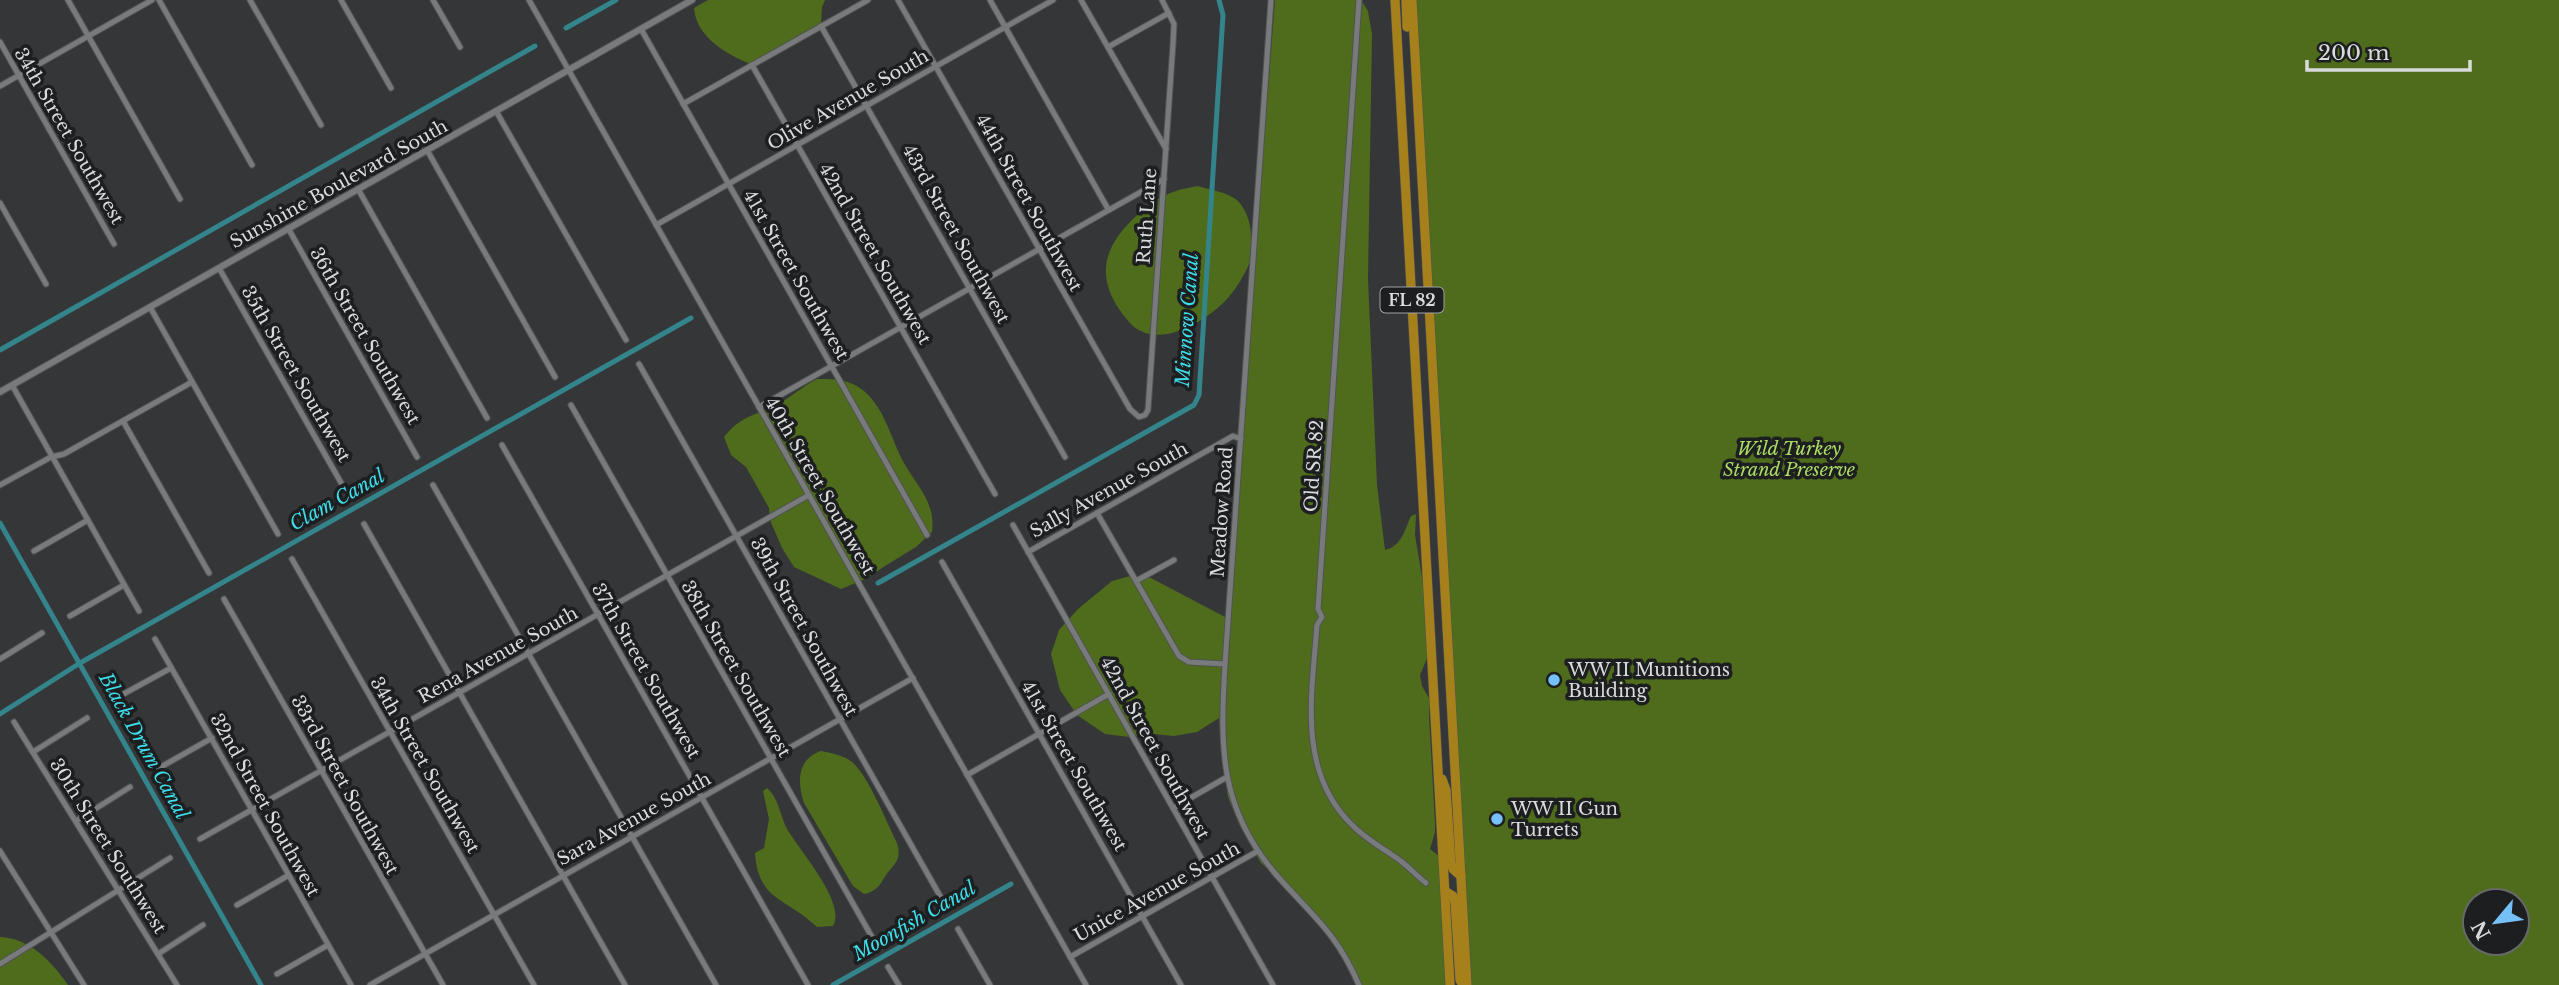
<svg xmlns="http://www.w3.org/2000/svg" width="2559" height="985" font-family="'Libre Baskerville',serif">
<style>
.green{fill:#4e6c1b;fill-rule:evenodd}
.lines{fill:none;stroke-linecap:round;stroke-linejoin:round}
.canal{stroke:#34848b;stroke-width:5}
.minor-casing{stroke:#515354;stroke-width:7}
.tertiary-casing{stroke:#515354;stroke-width:8}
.trunk-casing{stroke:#515354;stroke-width:10}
.minor{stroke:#787a7c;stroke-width:5}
.tertiary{stroke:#787a7c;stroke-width:6}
.trunk{stroke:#a6801a;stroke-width:9}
.poi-dot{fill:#75c0f6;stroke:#1d1e1f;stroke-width:2.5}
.labels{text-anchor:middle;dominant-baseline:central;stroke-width:7;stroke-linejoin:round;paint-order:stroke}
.shield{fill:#1d1e1f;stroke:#a1a2a3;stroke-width:2}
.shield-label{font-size:16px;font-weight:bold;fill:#d9dadb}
.street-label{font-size:18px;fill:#d9dadb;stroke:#1d1e1f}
.park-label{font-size:18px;font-style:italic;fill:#acdc63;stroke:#1d1e1f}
.poi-label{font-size:18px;fill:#d9dadb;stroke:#1d1e1f;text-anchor:start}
.water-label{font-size:19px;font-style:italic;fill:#3eddea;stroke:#1d1e1f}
</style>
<rect width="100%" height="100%" fill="#353638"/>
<!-- green -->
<g class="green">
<path d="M708 0H825L822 7 821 23 751 64C727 55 696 37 694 8Z"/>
<path d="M1275 0H1361L1368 11 1372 34 1368 279 1377 485 1385 550C1402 546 1405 529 1411 516L1416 514 1415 535 1423 583 1428 656 1420 675 1422 686 1430 700 1429 716 1435 822V832L1430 849 1440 857 1447 985H1358L1348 962 1297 896 1261 863 1239 824 1228 797 1223 767 1219 718 1197 732 1174 736 1154 734 1129 737 1105 734 1077 715 1060 690 1051 654 1059 630 1078 609 1112 581 1130 576 1149 577 1227 618Z"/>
<path d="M1415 0H2559V985H1470ZM2475 901H2517V943H2475Z"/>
<path d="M1198 186C1210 190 1228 192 1238 201 1246 209 1251 224 1251 235 1252 244 1253 253 1250 262 1245 274 1236 289 1228 298 1207 321 1156 353 1129 322 1097 285 1098 253 1133 219 1155 198 1168 191 1198 186Z"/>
<path d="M817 379C835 379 849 379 864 391 885 409 891 439 904 463 917 486 936 503 932 532L916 547 885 566 865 579 841 589 794 567 782 548 770 520 769 508 746 467 731 455 724 437C742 413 762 415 785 400 796 393 805 385 817 379Z"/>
<path d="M821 751C831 753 843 755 852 762 868 775 887 823 897 843 902 860 895 863 886 875 880 885 876 892 864 894L853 886 804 803C797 782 797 759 821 751Z"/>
<path d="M767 788C778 797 780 814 786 827 797 848 847 902 833 926L817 927C787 898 758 901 755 853L764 848 769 819 763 791Z"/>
<path d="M0 937C30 938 52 962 68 985H0Z"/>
</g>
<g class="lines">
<!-- canal -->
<g class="canal">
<polyline points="566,28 616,0"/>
<polyline points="0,350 535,46"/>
<polyline points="0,523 261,985"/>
<polyline points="878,583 1194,405 1199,395 1223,15 1219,0"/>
<polyline points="0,714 80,663 691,318"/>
<polyline points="833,985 1011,884"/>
</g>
<!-- minor casing -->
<g class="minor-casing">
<g id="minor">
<polyline points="68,0 180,199"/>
<polyline points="159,0 252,165"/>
<polyline points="250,0 321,125"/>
<polyline points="341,0 391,88"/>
<polyline points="433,0 460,47"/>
<polyline points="529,0 1086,985"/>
<polyline points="898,0 1130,409 1139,417 1145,415 1148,410 1173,44 1174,24 1162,0"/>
<polyline points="990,0 1108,209"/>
<polyline points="1081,0 1166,149"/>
<path d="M1271 0 1225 664C1220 749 1219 811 1280 879 1315 918 1337 934 1359 985"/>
<path d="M1359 0 1318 609 1322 617 1317 625C1312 694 1297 770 1351 824 1366 840 1385 849 1402 862 1411 869 1418 877 1426 883"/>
<polyline points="821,26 1065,457"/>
<polyline points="641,29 927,535"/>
<polyline points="0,42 114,244"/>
<polyline points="1108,47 1169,13"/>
<polyline points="752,65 995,494"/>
<polyline points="0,86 152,0"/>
<polyline points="683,104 868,0"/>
<polyline points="496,111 626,340"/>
<polyline points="427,150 555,377"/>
<polyline points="358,189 487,418"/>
<polyline points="0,203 46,284"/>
<polyline points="656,225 1053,0"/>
<polyline points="288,228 417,457"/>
<polyline points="219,268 348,495"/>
<polyline points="150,307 278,534"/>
<polyline points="639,364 944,903"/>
<polyline points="12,385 139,611"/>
<polyline points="571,405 877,946"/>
<polyline points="759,407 1164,179"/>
<polyline points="123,421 209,573"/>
<polyline points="502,445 808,985"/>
<polyline points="0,485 51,457 64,454 192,382"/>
<polyline points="433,485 716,985"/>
<polyline points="1097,513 1179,656 1189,662 1225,664"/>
<polyline points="364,524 625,985"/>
<polyline points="1013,525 1273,985"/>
<polyline points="34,551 88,520"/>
<polyline points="1028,552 1233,436 1241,439"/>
<polyline points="292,559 534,985"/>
<polyline points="942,562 1181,985"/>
<polyline points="1136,581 1174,560"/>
<polyline points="224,599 443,985"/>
<polyline points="70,616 124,585"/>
<polyline points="155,639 351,985"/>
<polyline points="0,659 42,633"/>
<polyline points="118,697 171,668"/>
<polyline points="14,722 177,985"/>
<polyline points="33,752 87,718"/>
<polyline points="159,768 212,738"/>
<polyline points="967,775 1109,694"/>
<polyline points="1173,808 1227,777"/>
<polyline points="76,821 130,787"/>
<polyline points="200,839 809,495"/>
<polyline points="0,851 84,985"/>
<polyline points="237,905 289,875"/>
<polyline points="958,929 990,985"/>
<polyline points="158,954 203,925"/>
<polyline points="1070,957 1258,851"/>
<polyline points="0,964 170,858"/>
<polyline points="888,967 899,985"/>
<polyline points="277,974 328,945"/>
<polyline points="370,985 913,678"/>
</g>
</g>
<!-- tertiary casing -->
<g class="tertiary-casing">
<polyline id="tertiary" points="0,392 692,0"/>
</g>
<!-- trunk casing -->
<g class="trunk-casing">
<g id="trunk">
<polyline points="1395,0 1450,985"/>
<polyline points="1406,0 1407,27"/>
<polyline points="1412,0 1467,985"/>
<polyline points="1442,779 1446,790 1451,863 1453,869 1461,876"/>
<polyline points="1445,891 1453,896 1455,902 1460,980 1463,985"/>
</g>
</g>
<!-- minor -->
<use href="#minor" class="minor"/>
<!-- tertiary -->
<use href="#tertiary" class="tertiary"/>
<!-- trunk -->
<use href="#trunk" class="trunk"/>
</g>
<!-- markers -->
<g class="poi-dot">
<circle cx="1554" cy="680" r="7"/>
<circle cx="1497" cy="819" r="7"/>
</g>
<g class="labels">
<!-- shield labels -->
<rect class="shield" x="1380.5" y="287.5" width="63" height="25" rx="5"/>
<g class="shield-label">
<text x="1412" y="300">FL 82</text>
</g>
<!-- street labels -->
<g class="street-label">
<text transform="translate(848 100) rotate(-30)">Olive Avenue South</text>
<text transform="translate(69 136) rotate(60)">34th Street Southwest</text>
<text transform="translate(339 184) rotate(-29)">Sunshine Boulevard South</text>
<text transform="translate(1029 203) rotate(61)">44th Street Southwest</text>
<text transform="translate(1147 216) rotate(-86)">Ruth Lane</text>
<text transform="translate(956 234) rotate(61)">43rd Street Southwest</text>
<text transform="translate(875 254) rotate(60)">42nd Street Southwest</text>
<text transform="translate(796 275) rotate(60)">41st Street Southwest</text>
<text transform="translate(365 336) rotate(60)">36th Street Southwest</text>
<text transform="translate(296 374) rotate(60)">35th Street Southwest</text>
<text transform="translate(1314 466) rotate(-86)">Old SR 82</text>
<text transform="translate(820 486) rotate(60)">40th Street Southwest</text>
<text transform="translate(1109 490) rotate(-29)">Sally Avenue South</text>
<text transform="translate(1222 512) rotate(-86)">Meadow Road</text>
<text transform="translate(804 627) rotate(61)">39th Street Southwest</text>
<text transform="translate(498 655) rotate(-29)">Rena Avenue South</text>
<text transform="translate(736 669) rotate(60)">38th Street Southwest</text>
<text transform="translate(646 671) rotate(60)">37th Street Southwest</text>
<text transform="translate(1155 748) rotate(61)">42nd Street Southwest</text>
<text transform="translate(425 765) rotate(60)">34th Street Southwest</text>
<text transform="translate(1074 766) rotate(60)">41st Street Southwest</text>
<text transform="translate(345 785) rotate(61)">33rd Street Southwest</text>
<text transform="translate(265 805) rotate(61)">32nd Street Southwest</text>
<text transform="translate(634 819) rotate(-29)">Sara Avenue South</text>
<text transform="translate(108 846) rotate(58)">30th Street Southwest</text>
<text transform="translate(1157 892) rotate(-29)">Unice Avenue South</text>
</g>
<!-- park labels -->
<g class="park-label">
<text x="1789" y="449">Wild Turkey<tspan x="1789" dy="21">Strand Preserve</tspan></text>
</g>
<!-- poi labels -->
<g class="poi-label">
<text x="1568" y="670">WW II Munitions<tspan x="1568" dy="21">Building</tspan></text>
<text x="1511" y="809">WW II Gun<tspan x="1511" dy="21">Turrets</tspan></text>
</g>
<!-- water labels -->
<g class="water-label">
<text transform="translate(1187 320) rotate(-86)">Minnow Canal</text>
<text transform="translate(337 500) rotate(-29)">Clam Canal</text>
<text transform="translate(144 746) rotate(61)">Black Drum Canal</text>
<text transform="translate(914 921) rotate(-30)">Moonfish Canal</text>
</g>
</g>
<!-- north arrow -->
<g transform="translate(2496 922) rotate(241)"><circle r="33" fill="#1d1e1f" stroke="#68696a" stroke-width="2"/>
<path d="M0-5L12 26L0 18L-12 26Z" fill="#75c0f6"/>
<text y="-10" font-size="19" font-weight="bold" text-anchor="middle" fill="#d9dadb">N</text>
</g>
<!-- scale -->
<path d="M2307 60v10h163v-10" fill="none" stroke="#d9dadb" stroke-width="3.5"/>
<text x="2318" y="60" font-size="21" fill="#d9dadb" stroke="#1d1e1f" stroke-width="5" paint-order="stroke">200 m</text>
</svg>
